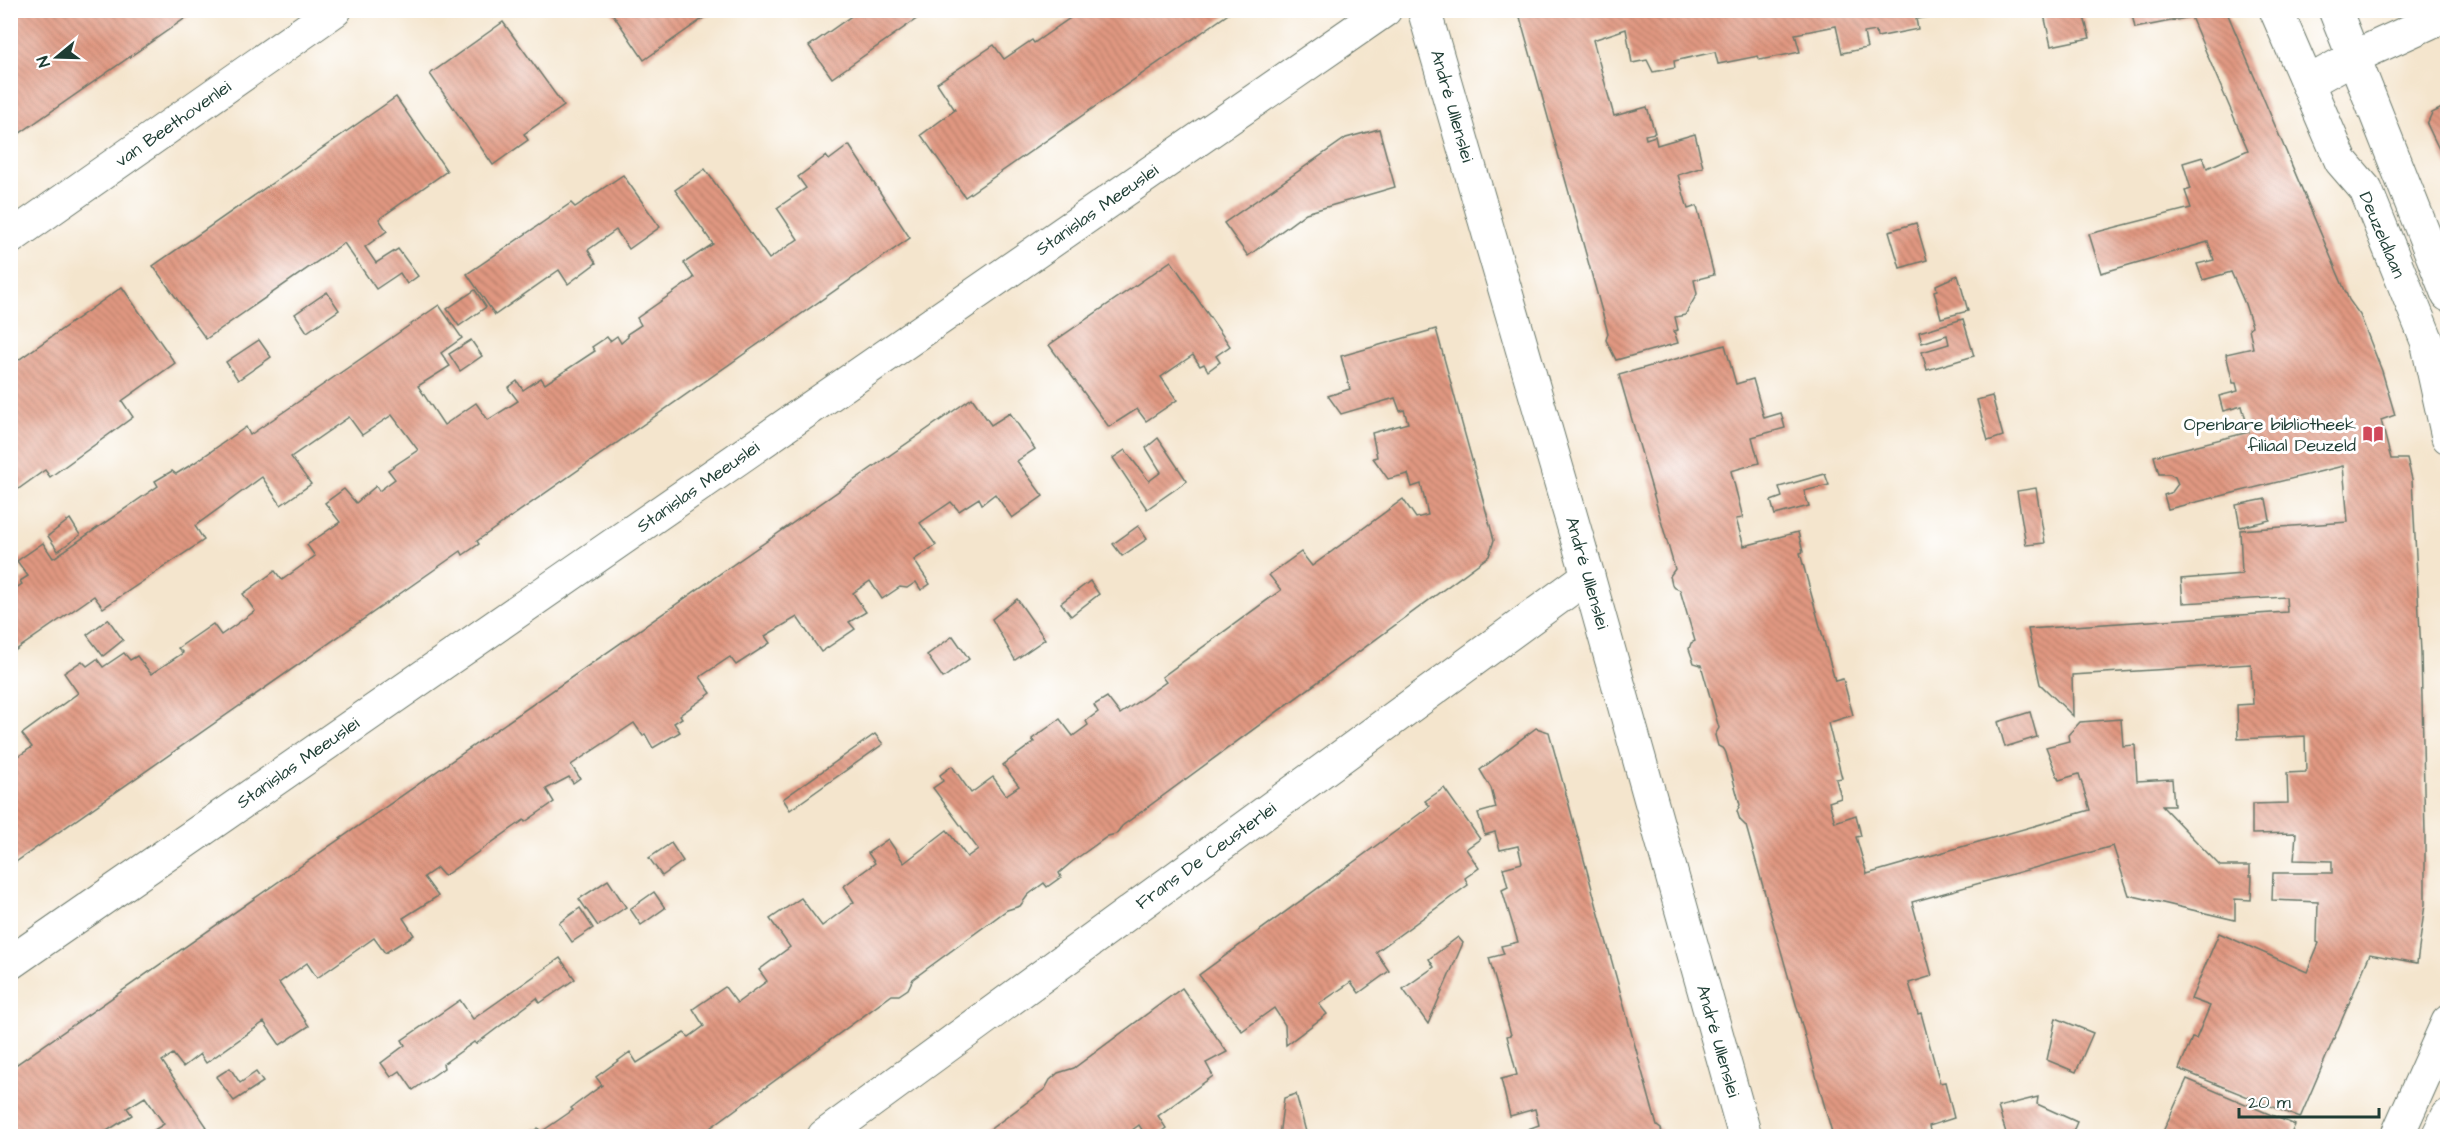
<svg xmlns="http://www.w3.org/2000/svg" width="2458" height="1147" font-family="'Architects Daughter',sans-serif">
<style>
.building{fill:url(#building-back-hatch)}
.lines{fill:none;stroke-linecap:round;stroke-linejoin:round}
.minor-casing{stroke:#6a786a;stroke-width:35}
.tertiary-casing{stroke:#6a786a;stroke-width:35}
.minor{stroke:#fff;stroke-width:33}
.tertiary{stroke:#fff;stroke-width:33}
.labels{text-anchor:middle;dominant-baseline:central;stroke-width:6;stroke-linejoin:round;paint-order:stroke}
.street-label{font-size:18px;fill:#1f3d34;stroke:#fff}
.poi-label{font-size:18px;fill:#1f3d34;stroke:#fff;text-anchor:end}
</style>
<defs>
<pattern id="building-back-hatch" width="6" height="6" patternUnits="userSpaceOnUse" patternTransform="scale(1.5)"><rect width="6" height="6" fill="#e19881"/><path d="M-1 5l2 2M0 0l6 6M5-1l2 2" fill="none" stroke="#b67d6a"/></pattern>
</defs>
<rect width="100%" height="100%" fill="#fff"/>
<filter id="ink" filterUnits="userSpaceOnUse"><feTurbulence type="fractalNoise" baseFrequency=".0167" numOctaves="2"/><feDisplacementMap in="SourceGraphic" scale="12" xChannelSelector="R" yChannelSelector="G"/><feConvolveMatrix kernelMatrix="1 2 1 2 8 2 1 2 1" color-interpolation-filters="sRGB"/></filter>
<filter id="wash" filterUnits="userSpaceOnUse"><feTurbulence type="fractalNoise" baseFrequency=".008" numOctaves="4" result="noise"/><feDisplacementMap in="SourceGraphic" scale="24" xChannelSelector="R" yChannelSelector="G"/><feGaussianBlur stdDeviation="1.35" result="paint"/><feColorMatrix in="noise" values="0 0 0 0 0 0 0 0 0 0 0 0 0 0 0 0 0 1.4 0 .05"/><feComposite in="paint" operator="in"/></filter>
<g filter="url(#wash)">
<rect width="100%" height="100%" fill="#f4e5cd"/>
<g id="blocks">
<!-- building -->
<g class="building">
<polygon points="10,10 197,10 10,140"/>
<polygon points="610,10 715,10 644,60"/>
<polygon points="860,10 923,10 925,13 832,78 809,46"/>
<polygon points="1064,10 1234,10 965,197 921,135 955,110 937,83 994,45 1004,59 1032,40 1034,43 1070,18"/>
<polygon points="1550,10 1955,10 1956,13 1916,19 1918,29 1877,37 1876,31 1864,33 1867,48 1842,53 1836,26 1795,34 1800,52 1760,60 1758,56 1718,64 1715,52 1674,61 1675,68 1653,72 1647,60 1632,63 1626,29 1593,40 1614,116 1647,107 1655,133 1645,135 1646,139 1655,136 1657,145 1695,134 1703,167 1678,175 1688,209 1697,206 1714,275 1694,280 1697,294 1685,315 1675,317 1678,330 1674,331 1678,343 1616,360 1606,340 1608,333 1520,17"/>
<polygon points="2043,10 2082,10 2090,38 2051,46"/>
<polygon points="2131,10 2226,10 2349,300 2360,315 2382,371 2395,415 2381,420 2391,459 2407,459 2412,479 2421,652 2425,834 2425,904 2417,963 2370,954 2300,1118 2179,1069 2192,1038 2196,1039 2210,1006 2191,999 2219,933 2307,972 2319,943 2317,942 2318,902 2272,900 2273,873 2332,873 2332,861 2294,860 2296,833 2252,834 2252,804 2288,803 2287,773 2306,772 2305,736 2238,739 2237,705 2253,704 2251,664 2072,675 2073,716 2040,684 2028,629 2287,612 2286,597 2183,603 2181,579 2242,574 2240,530 2348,522 2343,466 2168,509 2164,495 2172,492 2178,484 2175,477 2170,474 2159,474 2154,456 2249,432 2242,406 2223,411 2219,396 2238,391 2236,383 2233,383 2226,354 2253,348 2249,328 2252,326 2245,304 2231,272 2203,280 2197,264 2214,260 2208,242 2101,273 2089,234 2191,208 2185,191 2191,189 2183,163 2203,157 2207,168 2248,150 2191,17 2135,28"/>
<polygon points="503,22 564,106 524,134 528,140 493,165 430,74"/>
<polygon points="396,97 447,171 379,219 387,231 365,247 376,263 398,249 418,276 407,284 400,273 376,289 344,243 206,339 153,266"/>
<polygon points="2448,105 2448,168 2427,124 2432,113"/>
<polygon points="1379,129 1395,187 1306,213 1248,256 1224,223 1346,138"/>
<polygon points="849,145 910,238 481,538 477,541 479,544 463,555 461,551 451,558 10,866 10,762 32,747 22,734 78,693 64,673 82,661 87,666 97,659 103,667 124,653 130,660 137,656 151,674 183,653 178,648 213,624 221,635 255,611 243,594 275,571 282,580 315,556 307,545 340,522 325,503 344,489 356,503 376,486 379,491 395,479 388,470 418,450 392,415 362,435 349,417 291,457 311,484 281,505 262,477 195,526 204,540 103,608 94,596 10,654 10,592 22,584 20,581 28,576 17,561 43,543 53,558 55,557 158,486 155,481 172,471 176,474 194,463 246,427 250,435 439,305 462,338 441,353 450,366 418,386 444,425 476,403 488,420 518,401 508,388 517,381 523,390 541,378 545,384 595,351 592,347 607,337 610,341 617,336 621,343 628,337 627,334 641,325 637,318 694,278 684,263 713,244 675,190 705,169 769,259 798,239 777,208 806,188 798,177 826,156 829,160"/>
<polygon points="623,175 660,227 629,249 616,230 588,250 596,263 568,284 559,270 495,315 467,274 571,203 575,207"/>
<polygon points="1916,223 1927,260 1900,268 1889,231"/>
<polygon points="1171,261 1230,346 1216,356 1220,362 1208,371 1204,364 1200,366 1193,355 1161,377 1177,400 1146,421 1137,409 1109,427 1049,345"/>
<polygon points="1958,275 1968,311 1941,318 1934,291 1937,290 1936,285"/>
<polygon points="122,287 175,363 122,401 133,417 50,477 45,470 10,495 10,366"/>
<polygon points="475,290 486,307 459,326 447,309"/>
<polygon points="327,292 339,310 307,332 295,314"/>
<polygon points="1963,319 1974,356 1927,370 1922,352 1949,344 1947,335 1922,343 1919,332"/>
<polygon points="1436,329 1494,540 1489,556 1122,826 1116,834 1108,836 1073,861 1059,873 1061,877 1047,887 1044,883 1028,895 1020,906 1007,910 913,979 908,989 899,995 892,995 699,1136 526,1136 538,1128 541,1132 573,1110 571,1108 602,1085 596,1077 630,1052 637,1063 684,1033 689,1037 704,1026 693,1009 725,987 737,1003 767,981 759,970 790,947 770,919 801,898 822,926 854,902 844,886 875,863 868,853 888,839 904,863 947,830 967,857 978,849 933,788 943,781 940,775 952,766 971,793 993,777 1006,795 1019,786 1003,765 1034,742 1032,739 1060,719 1073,736 1088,725 1086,721 1098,712 1094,705 1107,697 1120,714 1166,682 1162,677 1281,590 1269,575 1301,552 1312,566 1403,499 1416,518 1428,515 1421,484 1412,487 1408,474 1388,479 1373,458 1377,457 1372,433 1408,423 1404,410 1400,411 1395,398 1341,414 1328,396 1350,389 1341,356"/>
<polygon points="259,340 271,357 238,380 226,362"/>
<polygon points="471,340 482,356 460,371 449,354"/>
<polygon points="1725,345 1736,384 1753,379 1764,418 1781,413 1785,428 1752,437 1759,463 1731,471 1743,518 1736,519 1744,546 1798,532 1803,552 1800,553 1835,681 1843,679 1853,715 1828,723 1842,778 1836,779 1841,798 1829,802 1835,822 1856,815 1861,836 1856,837 1867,874 2090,810 2079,774 2059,780 2046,747 2069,741 2068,735 2080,722 2121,719 2123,746 2135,745 2137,781 2172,779 2174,806 2162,806 2220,866 2250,866 2250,876 2252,876 2251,900 2235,899 2235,920 2129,895 2113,846 1912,902 1932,976 1909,983 1918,1014 1921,1013 1940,1083 1945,1082 1954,1118 1929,1126 1931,1136 1833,1136 1746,826 1740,820 1737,811 1740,805 1726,753 1724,749 1718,746 1715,735 1719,728 1701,665 1694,663 1689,649 1691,643 1695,641 1680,590 1673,587 1672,585 1670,576 1675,569 1619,375"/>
<polygon points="1992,396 2003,436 1988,441 1977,400"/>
<polygon points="972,398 991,425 1010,413 1035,449 1017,461 1043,496 1012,518 995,494 982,504 979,498 959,511 951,502 920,523 936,545 914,560 930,584 921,590 916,582 907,588 900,587 882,599 870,581 853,593 866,612 849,622 855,629 821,652 797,617 765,636 770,643 736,665 730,657 700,677 711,693 680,715 682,718 674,723 680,732 653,748 645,734 643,736 634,723 571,765 580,778 573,783 569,777 546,789 554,802 525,822 524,820 444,876 437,868 424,877 438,896 403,918 414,935 385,953 374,938 317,978 307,963 279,983 309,1026 280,1045 264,1022 206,1063 200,1054 183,1067 173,1054 162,1061 207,1127 193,1136 154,1136 151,1132 164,1124 145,1097 127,1108 132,1115 99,1136 10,1136 10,1069"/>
<polygon points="1158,438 1187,481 1147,509 1113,458 1125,450 1149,481 1161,472 1146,448"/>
<polygon points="1825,474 1829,485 1804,491 1809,506 1775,515 1771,501 1782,497 1779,487"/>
<polygon points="2036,488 2045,543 2026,545 2017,491"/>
<polygon points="2266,499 2270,520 2240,527 2236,505"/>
<polygon points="70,519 80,535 58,551 48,536"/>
<polygon points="1138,526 1147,539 1122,556 1113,544"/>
<polygon points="1090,581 1099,594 1071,616 1061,603"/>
<polygon points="1017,599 1045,639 1015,660 992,619"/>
<polygon points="108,619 123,640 103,656 87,635"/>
<polygon points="953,636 969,659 943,678 927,655"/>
<polygon points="2030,712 2037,737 2005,747 1998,722"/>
<polygon points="1536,728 1549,732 1657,1126 1661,1129 1663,1136 1531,1136 1528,1129 1539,1125 1535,1109 1510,1116 1501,1079 1517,1075 1507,1036 1511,1035 1489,958 1504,954 1501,946 1518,942 1502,890 1508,887 1503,868 1522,863 1518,846 1500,850 1495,832 1485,835 1478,813 1496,808 1491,788 1480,770"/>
<polygon points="875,734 883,744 790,810 783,799"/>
<polygon points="1444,788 1480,839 1466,849 1479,868 1465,878 1468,885 1376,952 1389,971 1359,993 1351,982 1319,1004 1327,1014 1286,1045 1285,1025 1274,1008 1242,1031 1199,975 1418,815 1430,806 1425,801"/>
<polygon points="671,843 683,861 662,876 649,858"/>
<polygon points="608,880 626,907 598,926 579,899"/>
<polygon points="654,892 665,908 641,925 630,909"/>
<polygon points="580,908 593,928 572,942 559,923"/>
<polygon points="1458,937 1463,943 1428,1024 1403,989 1434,967 1429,959"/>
<polygon points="560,958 575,979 540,1003 537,998 476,1044 474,1042 443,1064 444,1068 413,1090 400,1071 391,1077 381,1063 405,1045 402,1040 460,1000 473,1019"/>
<polygon points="1182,988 1227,1052 1206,1063 1213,1076 1158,1116 1166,1128 1155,1136 1146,1136 1139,1125 1124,1136 981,1136 1045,1089 1050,1080 1058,1073 1074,1068"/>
<polygon points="2056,1018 2093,1033 2076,1072 2047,1060"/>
<polygon points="230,1068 240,1083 256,1072 263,1082 234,1101 216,1077"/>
<polygon points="2187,1079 2295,1125 2290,1136 2161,1136"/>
<polygon points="1296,1094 1306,1132 1279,1136 1284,1098"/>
<polygon points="2038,1097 2037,1104 2077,1122 2071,1136 2007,1136 1998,1107"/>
</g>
</g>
</g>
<g filter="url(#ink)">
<use href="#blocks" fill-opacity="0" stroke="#6a786a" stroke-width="1.5"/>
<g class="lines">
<!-- minor casing -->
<g class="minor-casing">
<g id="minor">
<polyline points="1424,10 1588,576 1745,1136"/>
<polyline points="2307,83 2354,57 2448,14"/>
<polyline points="10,238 335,10"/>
<polyline points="10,963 1385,10"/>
<polyline points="824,1136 1588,576"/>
</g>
</g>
<!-- tertiary casing -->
<g class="tertiary-casing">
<g id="tertiary">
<polyline points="2276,10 2341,161 2366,190 2427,341 2448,437"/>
<polyline points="2335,10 2448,295"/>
<polyline points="2397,1136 2448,1022"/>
<polyline points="2438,1136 2448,1116"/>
</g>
</g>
<!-- minor -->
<use href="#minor" class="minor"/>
<!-- tertiary -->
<use href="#tertiary" class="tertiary"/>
</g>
</g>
<!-- icons -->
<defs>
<g id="library-bare" transform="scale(1.62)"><path d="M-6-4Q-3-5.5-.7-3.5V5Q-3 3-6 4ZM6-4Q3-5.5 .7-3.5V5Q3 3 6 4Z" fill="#d1495b" stroke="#fff" stroke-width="2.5" paint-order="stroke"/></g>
</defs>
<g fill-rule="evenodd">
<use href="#library-bare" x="2373" y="434"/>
</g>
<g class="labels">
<!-- street labels -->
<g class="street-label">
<text transform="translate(1452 106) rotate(74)">André Ullenslei</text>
<text transform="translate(173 124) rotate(-35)">van Beethovenlei</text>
<text transform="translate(1097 210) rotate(-35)">Stanislas Meeuslei</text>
<text transform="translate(2382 235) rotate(67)">Deuzeldlaan</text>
<text transform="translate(698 487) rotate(-35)">Stanislas Meeuslei</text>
<text transform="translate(1587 573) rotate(74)">André Ullenslei</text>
<text transform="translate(298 763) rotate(-35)">Stanislas Meeuslei</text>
<text transform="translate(1206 856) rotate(-36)">Frans De Ceusterlei</text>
<text transform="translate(1718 1041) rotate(74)">André Ullenslei</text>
</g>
<!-- poi labels -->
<g class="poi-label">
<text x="2356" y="424">Openbare bibliotheek<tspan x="2356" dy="21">filiaal Deuzeld</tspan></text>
</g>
</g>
<!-- margin -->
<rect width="2458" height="1147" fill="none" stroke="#fff" stroke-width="36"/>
<!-- north arrow -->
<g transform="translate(57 57) rotate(251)" stroke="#ffffff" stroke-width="4.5" paint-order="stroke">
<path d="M0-4.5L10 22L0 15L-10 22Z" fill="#1f3d34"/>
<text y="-9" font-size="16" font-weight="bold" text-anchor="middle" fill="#1f3d34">N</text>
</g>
<!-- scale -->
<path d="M2239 1108v9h140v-9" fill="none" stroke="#1f3d34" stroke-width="3"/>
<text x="2248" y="1108" font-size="18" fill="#1f3d34" stroke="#ffffff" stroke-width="4.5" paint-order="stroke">20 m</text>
</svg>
